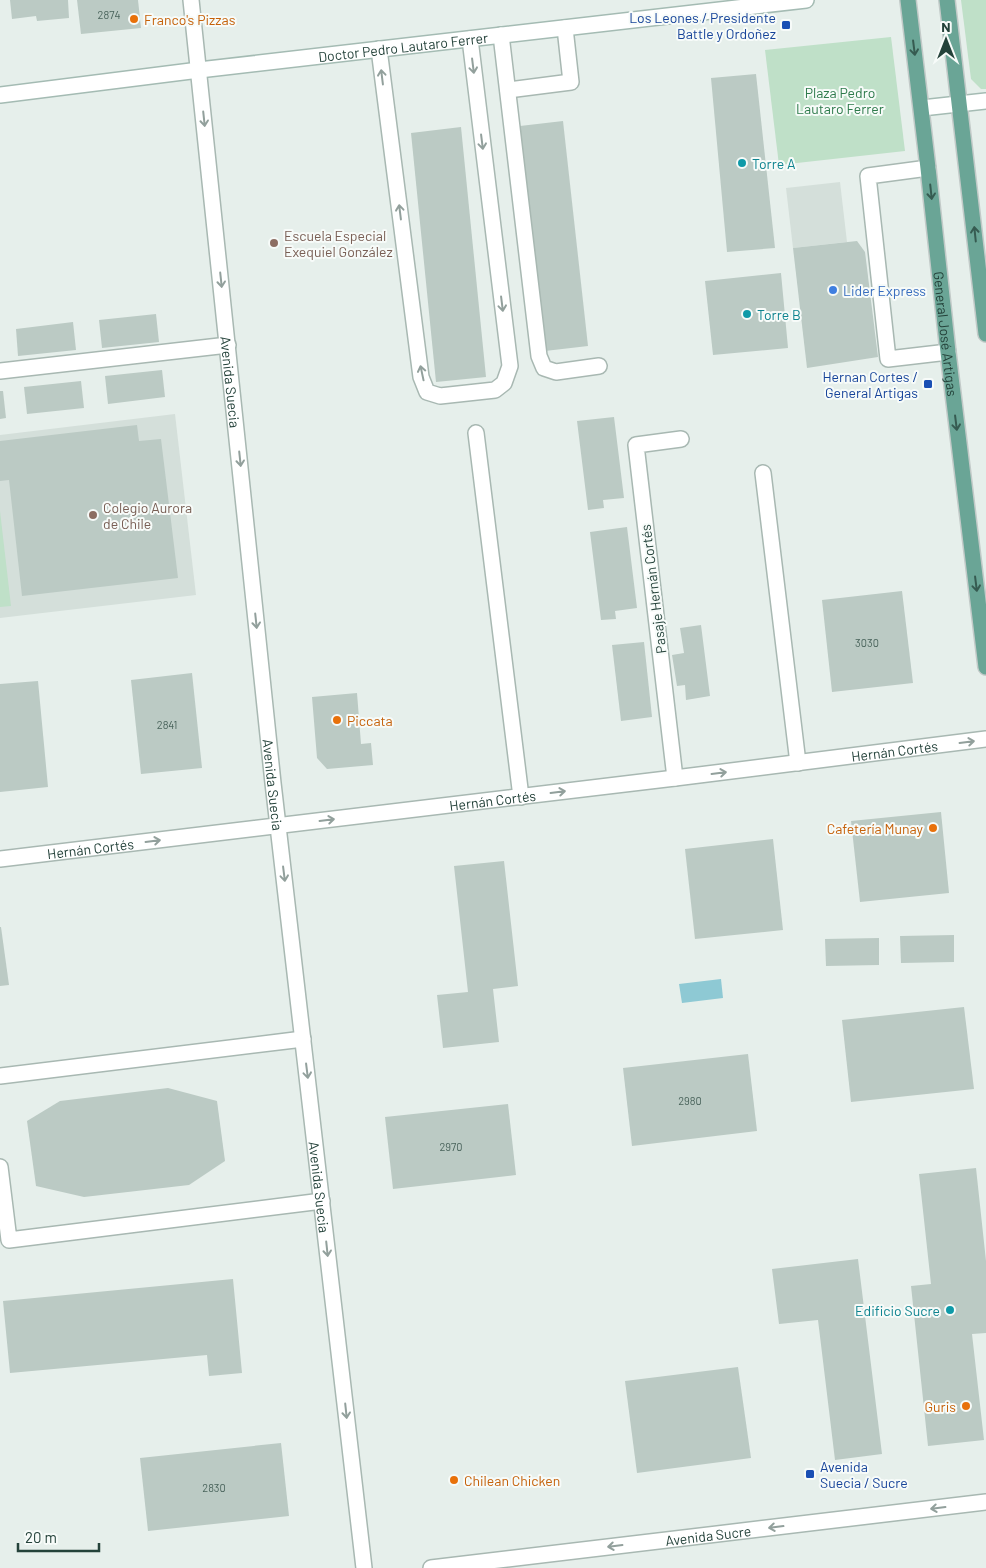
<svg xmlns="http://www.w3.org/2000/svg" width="986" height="1568" font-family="Barlow,sans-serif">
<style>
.built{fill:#d4dfda}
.green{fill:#bfe0c8}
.water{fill:#8ec9d4}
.building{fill:#bbcac4}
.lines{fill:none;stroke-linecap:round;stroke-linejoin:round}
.service-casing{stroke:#a8b8b2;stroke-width:18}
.minor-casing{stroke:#a8b8b2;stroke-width:18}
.tertiary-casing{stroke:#a8b8b2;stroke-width:18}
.secondary-casing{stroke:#a4bbb3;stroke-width:18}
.primary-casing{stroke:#c2cac8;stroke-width:18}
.service{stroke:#fff;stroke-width:15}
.minor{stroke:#fff;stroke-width:15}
.tertiary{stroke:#fff;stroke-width:15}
.secondary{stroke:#fff;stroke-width:15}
.primary{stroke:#6aa596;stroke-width:15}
.oneway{stroke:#365b51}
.oneway2{stroke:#92a09c}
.food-dot{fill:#e8710a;stroke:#f7fbf9;stroke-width:2}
.transit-dot{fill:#1a4fb4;stroke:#f7fbf9;stroke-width:2}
.culture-dot{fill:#0f9aa8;stroke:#f7fbf9;stroke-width:2}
.education-dot{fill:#8d6e63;stroke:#f7fbf9;stroke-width:2}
.shop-dot{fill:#3f7fe0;stroke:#f7fbf9;stroke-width:2}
.labels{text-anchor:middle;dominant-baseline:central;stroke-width:4;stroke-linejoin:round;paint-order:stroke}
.number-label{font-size:11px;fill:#4a645c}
.transit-label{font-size:14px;fill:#164399;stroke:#f7fbf9;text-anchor:end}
.food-label{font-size:14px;fill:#c56008;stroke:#f7fbf9;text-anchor:start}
.street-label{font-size:14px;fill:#24423a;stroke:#f7fbf9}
.park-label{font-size:14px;fill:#2d7a4b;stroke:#f7fbf9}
.culture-label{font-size:14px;fill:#0d838f;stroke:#f7fbf9;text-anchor:start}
.education-label{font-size:14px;fill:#785e54;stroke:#f7fbf9;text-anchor:start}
.shop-label{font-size:14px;fill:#366cbe;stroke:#f7fbf9;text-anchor:start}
</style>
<rect width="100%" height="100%" fill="#e6efeb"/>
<!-- built -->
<g class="built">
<polygon points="840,182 847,242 793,248 786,188"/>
<polygon points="175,414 196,595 0,618 0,435"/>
</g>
<!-- green -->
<g class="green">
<polygon points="961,0 986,0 986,89 981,89 971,79"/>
<polygon points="891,37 905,151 779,165 765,50"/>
<polygon points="0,511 11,606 0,607"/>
</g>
<!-- water -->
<polygon class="water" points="721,979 723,998 682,1003 679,984"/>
<!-- building -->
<g class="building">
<polygon points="10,0 68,0 69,18 37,21 36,16 12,19"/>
<polygon points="77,0 138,0 141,28 81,34"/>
<polygon points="756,74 775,248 727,252 711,78"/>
<polygon points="563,121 588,346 545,351 520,126"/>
<polygon points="461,127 486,377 436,382 411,133"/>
<polygon points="857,241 865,252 878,357 807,368 793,248"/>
<polygon points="781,273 788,348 713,355 705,281"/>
<polygon points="156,314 159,342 102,348 99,320"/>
<polygon points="73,322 76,350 18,356 16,329"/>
<polygon points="162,370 165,397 108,404 105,376"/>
<polygon points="81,381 84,408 27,414 24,387"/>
<polygon points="0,391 3,391 6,418 0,419"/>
<polygon points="614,417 624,498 603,500 604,508 588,510 577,421"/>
<polygon points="137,425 139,441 161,439 178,578 22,596 9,480 0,481 0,441"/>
<polygon points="627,527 637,608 615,611 616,619 601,620 590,532"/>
<polygon points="902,591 913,683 832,692 822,600"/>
<polygon points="701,625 710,696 686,700 685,685 677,686 672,655 684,653 680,628"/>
<polygon points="644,642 652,717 621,721 612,645"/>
<polygon points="192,673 202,768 141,774 131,680"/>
<polygon points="38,681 48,787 0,792 0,684"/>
<polygon points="357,693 361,744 371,743 373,765 327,769 317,758 312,697"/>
<polygon points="941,812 949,893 860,902 851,821"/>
<polygon points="773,839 783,930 695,939 685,849"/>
<polygon points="504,861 518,986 493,989 499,1042 443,1048 437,995 468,992 454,866"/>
<polygon points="0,927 1,927 9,985 0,986"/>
<polygon points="954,935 954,962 901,963 900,936"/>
<polygon points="879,938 879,965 826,966 825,939"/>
<polygon points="964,1007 974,1089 851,1102 842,1020"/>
<polygon points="748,1054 757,1131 632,1146 623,1068"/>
<polygon points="168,1088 217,1101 225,1161 189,1185 84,1197 36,1186 27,1121 60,1101"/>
<polygon points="508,1104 516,1175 393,1189 385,1117"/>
<polygon points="976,1168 986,1261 986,1333 972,1334 984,1440 928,1446 911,1286 931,1284 919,1174"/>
<polygon points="858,1259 882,1454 835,1460 818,1320 779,1324 772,1269"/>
<polygon points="233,1279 242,1373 209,1376 207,1355 10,1373 3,1301"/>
<polygon points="738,1367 751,1458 637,1473 625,1381"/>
<polygon points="281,1443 289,1516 148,1531 140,1458"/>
</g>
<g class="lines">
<!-- service casing -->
<g class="service-casing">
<g id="service">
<polyline points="501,35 539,356 544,368 556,372 599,366"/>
<polyline points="379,49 421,377 427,392 440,396 495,390 504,383 510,366 470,39"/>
<polyline points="508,90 571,82 565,28"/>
<polyline points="928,168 868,176 888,359 948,352"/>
<polyline points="0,1076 303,1039"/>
<polyline points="0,1167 9,1240 322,1201"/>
</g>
</g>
<!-- minor casing -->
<g class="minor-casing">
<g id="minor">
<polyline points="0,371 228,345"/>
<polyline points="476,433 521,797"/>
<polyline points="763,473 798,763"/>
<polyline points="675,778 636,445 681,439"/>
<path id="s1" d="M0 859 675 778 986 739"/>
</g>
</g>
<!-- tertiary casing -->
<g class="tertiary-casing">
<g id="tertiary">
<path id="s2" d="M191 0 273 783 364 1568"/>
<path id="s3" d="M431 1568 986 1502"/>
</g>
</g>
<!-- secondary casing -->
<g class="secondary-casing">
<g id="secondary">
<path id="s4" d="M0 95 199 70 806 0"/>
<polyline points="922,108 986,101"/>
</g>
</g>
<!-- primary casing -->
<g class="primary-casing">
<g id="primary">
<path id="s5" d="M908 0 928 168 948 352 986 667"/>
<polyline points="947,0 986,334"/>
</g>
</g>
<!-- service -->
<use href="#service" class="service"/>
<!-- minor -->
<use href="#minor" class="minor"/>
<!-- tertiary -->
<use href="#tertiary" class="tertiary"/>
<!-- secondary -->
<use href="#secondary" class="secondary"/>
<!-- primary -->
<use href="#primary" class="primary"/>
</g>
<!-- one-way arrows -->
<defs><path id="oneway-shaft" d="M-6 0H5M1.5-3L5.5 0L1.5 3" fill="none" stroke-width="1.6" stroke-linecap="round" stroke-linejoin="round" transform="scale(1.25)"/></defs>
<g class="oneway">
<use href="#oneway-shaft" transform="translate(914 48) rotate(83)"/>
<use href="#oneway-shaft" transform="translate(931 192) rotate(84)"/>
<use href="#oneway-shaft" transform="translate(975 234) rotate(-96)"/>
<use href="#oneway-shaft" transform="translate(956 423) rotate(83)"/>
<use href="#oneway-shaft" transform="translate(976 584) rotate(83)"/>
</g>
<g class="oneway2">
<use href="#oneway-shaft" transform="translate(473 66) rotate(83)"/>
<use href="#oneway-shaft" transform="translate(382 77) rotate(-97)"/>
<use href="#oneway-shaft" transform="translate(204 119) rotate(84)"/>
<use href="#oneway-shaft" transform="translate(482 142) rotate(83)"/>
<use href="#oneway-shaft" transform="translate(400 212) rotate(-97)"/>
<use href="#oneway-shaft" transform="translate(221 280) rotate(84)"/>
<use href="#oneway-shaft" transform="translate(502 304) rotate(83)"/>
<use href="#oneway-shaft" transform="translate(422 373) rotate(-102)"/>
<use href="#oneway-shaft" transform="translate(240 459) rotate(84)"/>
<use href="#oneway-shaft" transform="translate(256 621) rotate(84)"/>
<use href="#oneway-shaft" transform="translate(967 742) rotate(-7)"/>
<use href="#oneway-shaft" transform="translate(719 773) rotate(-7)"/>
<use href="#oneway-shaft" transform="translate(558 792) rotate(-7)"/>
<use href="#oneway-shaft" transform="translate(327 820) rotate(-7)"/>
<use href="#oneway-shaft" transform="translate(153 841) rotate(-7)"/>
<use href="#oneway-shaft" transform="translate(284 874) rotate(83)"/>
<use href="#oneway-shaft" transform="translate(307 1071) rotate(83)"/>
<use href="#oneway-shaft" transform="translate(327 1249) rotate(84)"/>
<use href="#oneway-shaft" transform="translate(346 1411) rotate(84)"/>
<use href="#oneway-shaft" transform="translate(938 1508) rotate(173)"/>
<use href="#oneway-shaft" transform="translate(776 1527) rotate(173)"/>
<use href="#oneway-shaft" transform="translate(615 1546) rotate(173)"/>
</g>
<!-- markers -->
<g class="food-dot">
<circle cx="134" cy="19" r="5"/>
<circle cx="337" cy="720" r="5"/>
<circle cx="933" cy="828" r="5"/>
<circle cx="966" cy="1406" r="5"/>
<circle cx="454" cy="1480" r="5"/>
</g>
<g class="transit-dot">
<rect x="781" y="20" width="10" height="10" rx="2.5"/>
<rect x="923" y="379" width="10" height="10" rx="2.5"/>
<rect x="805" y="1469" width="10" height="10" rx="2.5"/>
</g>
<g class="culture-dot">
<circle cx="742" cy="163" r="5"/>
<circle cx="747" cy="314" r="5"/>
<circle cx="950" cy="1310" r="5"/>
</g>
<g class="education-dot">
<circle cx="274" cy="243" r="5"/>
<circle cx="93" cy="515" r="5"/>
</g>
<circle class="shop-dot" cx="833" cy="290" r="5"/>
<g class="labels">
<!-- number labels -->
<g class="number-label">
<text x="109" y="14">2874</text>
<text x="867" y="642">3030</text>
<text x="167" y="724">2841</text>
<text x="690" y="1100">2980</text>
<text x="451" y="1146">2970</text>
<text x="214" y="1487">2830</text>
</g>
<!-- transit labels -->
<g class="transit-label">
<text x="776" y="17">Los Leones / Presidente<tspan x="776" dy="16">Battle y Ordoñez</tspan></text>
<text x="918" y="376">Hernan Cortes /<tspan x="918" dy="16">General Artigas</tspan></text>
<text x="820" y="1466" text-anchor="start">Avenida<tspan x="820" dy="16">Suecia / Sucre</tspan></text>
</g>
<!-- food labels -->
<g class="food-label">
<text x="144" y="19">Franco's Pizzas</text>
<text x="347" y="720">Piccata</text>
<text x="923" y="828" text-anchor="end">Cafetería Munay</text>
<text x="956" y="1406" text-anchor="end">Guris</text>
<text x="464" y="1480">Chilean Chicken</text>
</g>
<!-- street labels -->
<g class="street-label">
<text stroke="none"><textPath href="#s4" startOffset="406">Doctor Pedro Lautaro Ferrer</textPath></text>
<text stroke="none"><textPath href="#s5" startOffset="336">General José Artigas</textPath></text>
<text stroke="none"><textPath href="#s2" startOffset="384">Avenida Suecia</textPath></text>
<text transform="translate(653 589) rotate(-97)">Pasaje Hernán Cortés</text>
<text stroke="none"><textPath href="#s1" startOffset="901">Hernán Cortés</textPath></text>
<text stroke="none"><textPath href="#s2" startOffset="789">Avenida Suecia</textPath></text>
<text stroke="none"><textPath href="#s1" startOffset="496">Hernán Cortés</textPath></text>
<text stroke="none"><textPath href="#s1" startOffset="91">Hernán Cortés</textPath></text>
<text stroke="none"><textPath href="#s2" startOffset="1194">Avenida Suecia</textPath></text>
<text stroke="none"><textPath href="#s3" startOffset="279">Avenida Sucre</textPath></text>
</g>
<!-- park labels -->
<g class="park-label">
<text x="840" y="92">Plaza Pedro<tspan x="840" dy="16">Lautaro Ferrer</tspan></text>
</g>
<!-- culture labels -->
<g class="culture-label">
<text x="752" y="163">Torre A</text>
<text x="757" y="314">Torre B</text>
<text x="940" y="1310" text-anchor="end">Edificio Sucre</text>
</g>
<!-- education labels -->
<g class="education-label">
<text x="284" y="235">Escuela Especial<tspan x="284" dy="16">Exequiel González</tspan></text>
<text x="103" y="507">Colegio Aurora<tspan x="103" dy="16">de Chile</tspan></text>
</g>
<!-- shop labels -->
<g class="shop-label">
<text x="843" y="290">Lider Express</text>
</g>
</g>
<!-- north arrow -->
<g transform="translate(946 40)" stroke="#f7fbf9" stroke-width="4" paint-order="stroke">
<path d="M0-4L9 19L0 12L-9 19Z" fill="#24423a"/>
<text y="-8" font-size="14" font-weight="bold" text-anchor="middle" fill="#24423a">N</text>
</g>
<!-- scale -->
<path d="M18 1543v8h81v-8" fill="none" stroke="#24423a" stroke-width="2.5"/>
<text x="25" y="1543" font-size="15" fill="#24423a" stroke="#f7fbf9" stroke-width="4" paint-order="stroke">20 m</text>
</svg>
